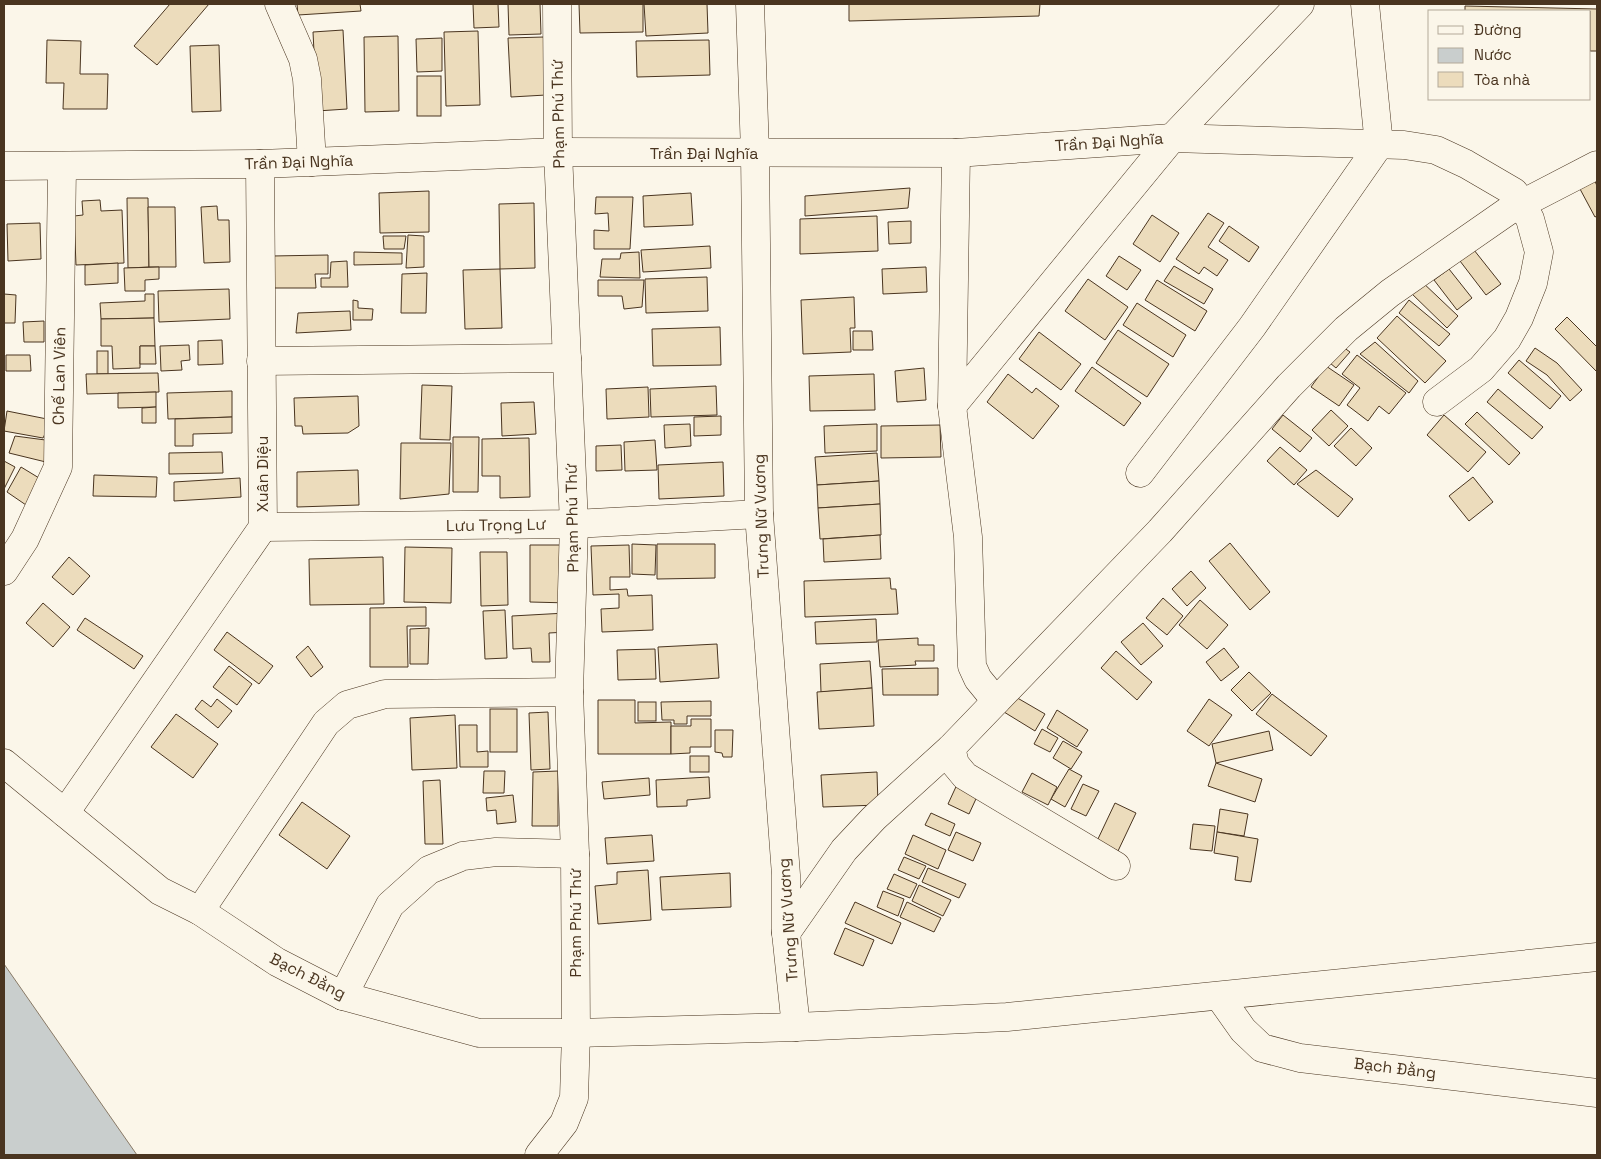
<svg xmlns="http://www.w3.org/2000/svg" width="1601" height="1159" font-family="'Space Grotesk',sans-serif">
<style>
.water{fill:#c9cecd;stroke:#887966}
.building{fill:#ecdcbc;stroke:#4a3520}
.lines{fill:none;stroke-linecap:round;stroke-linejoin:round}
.minor-casing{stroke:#4a3520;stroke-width:29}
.minor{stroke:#fbf6e9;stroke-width:28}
.labels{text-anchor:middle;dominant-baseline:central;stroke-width:4;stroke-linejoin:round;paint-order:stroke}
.street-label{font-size:16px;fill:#4a3520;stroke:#fbf6e9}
</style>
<rect width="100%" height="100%" fill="#fbf6e9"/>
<!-- water -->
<polygon class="water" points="4,964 137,1155 4,1155"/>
<!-- building -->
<g class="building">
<polygon points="170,4 209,4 157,65 134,46"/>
<polygon points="297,4 360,4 361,11 298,15"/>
<polygon points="473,4 498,4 499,27 474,28"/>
<polygon points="508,4 540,4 541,34 509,35"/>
<polygon points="579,4 643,4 643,32 580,33"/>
<polygon points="644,4 707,4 708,33 646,36"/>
<polygon points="849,4 1040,4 1039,16 849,21"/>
<polygon points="1465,6 1597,9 1597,51 1590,51 1590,11 1465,11"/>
<polygon points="343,30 347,109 317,111 313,32"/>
<polygon points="478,31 480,105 446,106 444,32"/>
<polygon points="398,36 399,111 365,112 364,37"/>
<polygon points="544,37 546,95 511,97 508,38"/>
<polygon points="442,38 442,71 417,72 416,39"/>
<polygon points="47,40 81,41 80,74 108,74 107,109 63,109 64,83 46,83"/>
<polygon points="709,40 710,75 637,77 636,41"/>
<polygon points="219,45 221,111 192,112 190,46"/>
<rect x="417" y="76" width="24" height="40"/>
<polygon points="1595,181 1597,186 1597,216 1595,217 1580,189"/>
<polygon points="910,188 908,208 805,216 805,196"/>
<polygon points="429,191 429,232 380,233 379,193"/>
<polygon points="691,193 693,225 644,227 643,196"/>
<polygon points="596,197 633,197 630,249 594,249 594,230 609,231 608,213 595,214"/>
<polygon points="127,198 148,198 149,267 128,268"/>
<polygon points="100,200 101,211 122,210 124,263 76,265 74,216 83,215 82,201"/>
<polygon points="534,203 535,268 500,269 499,204"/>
<polygon points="217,206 218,220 229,220 230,262 204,263 201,207"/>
<polygon points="148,207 175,207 176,267 149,267"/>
<polygon points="1208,213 1224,223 1208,247 1228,260 1217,276 1204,267 1199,274 1176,259"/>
<polygon points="1152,215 1179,233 1160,262 1133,244"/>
<polygon points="877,216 878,251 800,254 800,219"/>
<polygon points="911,221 911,243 889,244 888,222"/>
<polygon points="40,223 41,259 8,261 7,224"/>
<polygon points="1229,226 1259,247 1249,262 1219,241"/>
<polygon points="408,235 424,236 424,267 406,268"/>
<polygon points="383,236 406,236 404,249 384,249"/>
<polygon points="710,246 711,268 643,272 641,250"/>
<polygon points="1474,250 1501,284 1486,295 1460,261"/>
<polygon points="354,252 402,253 402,264 354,265"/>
<polygon points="639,252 640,278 600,277 602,259 620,259 621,253"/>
<polygon points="328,255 328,274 315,274 316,288 272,288 272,256"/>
<polygon points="1119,256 1141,270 1127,290 1106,276"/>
<polygon points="347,261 348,287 321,287 321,278 330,278 331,262"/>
<polygon points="118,263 118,283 85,285 85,265"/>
<polygon points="1174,266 1213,289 1204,304 1164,281"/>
<polygon points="159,267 159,279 145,280 145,291 125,291 124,268"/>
<polygon points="926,267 927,292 883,294 882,269"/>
<polygon points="500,269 502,328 465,329 463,270"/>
<polygon points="1449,269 1472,298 1457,310 1434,280"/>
<polygon points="427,273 426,313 401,313 402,274"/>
<polygon points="707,277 708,311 646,313 645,279"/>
<polygon points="1088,279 1128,307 1105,340 1065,311"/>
<polygon points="598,280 644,280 642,307 624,309 622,296 598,296"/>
<polygon points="1157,280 1207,311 1195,331 1145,300"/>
<polygon points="1420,280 1458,316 1447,328 1409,291"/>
<polygon points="229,289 230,319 159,322 158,291"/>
<polygon points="4,294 16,295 15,323 4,323"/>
<polygon points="145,294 154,294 154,318 101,319 100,303 145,301"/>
<polygon points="854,297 855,328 850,328 851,352 803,354 801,300"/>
<polygon points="353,300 358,301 358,308 373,309 372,320 353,320"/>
<polygon points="1409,300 1450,334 1439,346 1399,313"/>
<polygon points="1137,303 1186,335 1173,357 1123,325"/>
<polygon points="350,311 351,330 296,333 298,313"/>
<polygon points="1397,316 1446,361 1425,383 1377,338"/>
<polygon points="1567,317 1597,347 1597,372 1555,329"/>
<polygon points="154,318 155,346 140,346 140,368 113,369 112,346 101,346 101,319"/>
<polygon points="44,321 44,342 24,342 23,322"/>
<polygon points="720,327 721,365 653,366 652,329"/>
<polygon points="1118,330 1169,364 1147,397 1096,363"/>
<polygon points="853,331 872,331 873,350 853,350"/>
<polygon points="1039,332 1081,364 1061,390 1019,359"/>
<polygon points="222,340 223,364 198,365 198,341"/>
<polygon points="1375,342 1418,381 1409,393 1360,354"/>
<polygon points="189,345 190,360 181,361 182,370 161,371 160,346"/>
<polygon points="140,346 155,346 156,364 140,364"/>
<polygon points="1343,347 1350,352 1336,368 1330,363"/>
<polygon points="1535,348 1557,363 1582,390 1570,401 1547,375 1526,361"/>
<rect x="97" y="351" width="11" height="23"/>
<polygon points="6,355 30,355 31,371 6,371"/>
<polygon points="1357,355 1406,393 1389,414 1379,406 1368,421 1347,405 1360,388 1342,374"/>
<polygon points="1519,360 1561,396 1550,409 1508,373"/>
<polygon points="1326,366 1354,385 1339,406 1311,387"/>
<polygon points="1092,367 1141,403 1124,426 1075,391"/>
<polygon points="924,368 926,400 897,402 895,371"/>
<polygon points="158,373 159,392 87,394 86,374"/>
<polygon points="874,374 875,410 810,411 809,376"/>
<polygon points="1008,374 1032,393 1036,388 1059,406 1033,439 987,402"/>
<polygon points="422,385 452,386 450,440 420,439"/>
<polygon points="716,386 717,415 651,417 650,389"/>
<polygon points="648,387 649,417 607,419 606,389"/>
<polygon points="1498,389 1543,427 1532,439 1487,402"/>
<polygon points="232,391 232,417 168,419 167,393"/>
<polygon points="156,392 156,407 118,408 118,393"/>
<polygon points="358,396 359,426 348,433 303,434 302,426 295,426 294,398"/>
<polygon points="534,402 536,434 502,436 501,403"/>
<polygon points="156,407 156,423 142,423 142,408"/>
<polygon points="1331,410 1348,426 1329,446 1312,430"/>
<polygon points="7,411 52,420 43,438 4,431"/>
<polygon points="1477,412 1520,453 1509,465 1465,424"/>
<polygon points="1283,415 1312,438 1300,452 1272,429"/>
<polygon points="1444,415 1486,452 1468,472 1427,435"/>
<polygon points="721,416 721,435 694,436 694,417"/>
<polygon points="232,417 232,433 193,434 193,446 175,446 175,419"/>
<polygon points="690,424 691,446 665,448 664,425"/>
<polygon points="877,424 877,451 825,453 824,426"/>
<polygon points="940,425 941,457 881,458 881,426"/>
<polygon points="1351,428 1372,448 1356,466 1334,446"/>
<polygon points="15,436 53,441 50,463 9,453"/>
<polygon points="453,437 479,437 478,492 453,492"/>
<polygon points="529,438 530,497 500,498 500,476 482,476 482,439"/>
<polygon points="655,440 657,470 625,471 624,442"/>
<polygon points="401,443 451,443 449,494 400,499"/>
<polygon points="621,445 622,470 596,471 596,446"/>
<polygon points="1280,447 1307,470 1294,485 1267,461"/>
<polygon points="222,452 223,473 169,474 169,453"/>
<polygon points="877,453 879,481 817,485 815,457"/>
<polygon points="4,461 15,467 4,489"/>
<polygon points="723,462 724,496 659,499 658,465"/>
<polygon points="21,467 44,481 26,505 7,492"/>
<polygon points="358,470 359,505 297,507 297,472"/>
<polygon points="1316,470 1353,499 1338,517 1297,484"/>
<polygon points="94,475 157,477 156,497 93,496"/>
<polygon points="1473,477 1493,502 1469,521 1449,496"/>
<polygon points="240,478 241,497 174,501 174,482"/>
<polygon points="879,481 880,504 818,508 817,485"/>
<polygon points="880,504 881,535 820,539 818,508"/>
<polygon points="880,535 881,559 824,562 823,539"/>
<polygon points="1230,543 1270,592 1250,610 1209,561"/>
<polygon points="632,544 656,545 655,575 632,574"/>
<polygon points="657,544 715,544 715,578 657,579"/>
<polygon points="530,545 562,545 570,603 530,602"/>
<polygon points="629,545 630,577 610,577 610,590 627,589 628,596 652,595 653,630 602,632 601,609 619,608 619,594 593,595 591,546"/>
<polygon points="405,547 452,548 451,603 404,602"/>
<polygon points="480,552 507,552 508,605 481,606"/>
<polygon points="69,557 90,576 73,595 52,577"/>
<polygon points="383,557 384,604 310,605 309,559"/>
<polygon points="1191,571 1206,588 1187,606 1172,589"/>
<polygon points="890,578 891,589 896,589 898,614 805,617 804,581"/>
<polygon points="1163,598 1183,616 1167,635 1146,618"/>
<polygon points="1200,600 1228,625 1207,649 1179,625"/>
<polygon points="43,603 70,627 53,647 26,623"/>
<polygon points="426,607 426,626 407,626 408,667 370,667 370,608"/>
<polygon points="505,610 507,658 485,659 483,611"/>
<polygon points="566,613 567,632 549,633 550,662 532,662 531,648 513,649 512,616"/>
<polygon points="85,618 143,656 134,669 77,630"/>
<polygon points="876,619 877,642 816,644 815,622"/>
<polygon points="1143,623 1163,646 1141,665 1121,642"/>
<polygon points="429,628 428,664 410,664 410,629"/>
<polygon points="227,632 273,666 259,684 214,650"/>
<polygon points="918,638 918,645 934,645 934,661 915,661 916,665 880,667 878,640"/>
<polygon points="717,644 719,678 660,682 658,647"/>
<polygon points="308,646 323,667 311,677 296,657"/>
<polygon points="1224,648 1239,667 1221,681 1206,662"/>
<polygon points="655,649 656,679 618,680 617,650"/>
<polygon points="1116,651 1152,682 1137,700 1101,668"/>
<polygon points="870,661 872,688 821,692 820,664"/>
<polygon points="229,666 252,684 237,705 213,687"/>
<polygon points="938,668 938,695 883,695 882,669"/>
<polygon points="1249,672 1271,693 1252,711 1231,690"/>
<polygon points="872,688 874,726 819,729 817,692"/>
<polygon points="1272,694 1327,736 1311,756 1256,714"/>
<polygon points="1014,696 1045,714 1035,731 1004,712"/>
<polygon points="217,699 232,711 218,728 195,709 202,700 211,707"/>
<polygon points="1209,699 1232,715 1209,746 1187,731"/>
<polygon points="598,700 635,700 635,723 671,722 671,754 598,754"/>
<polygon points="711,701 711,716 687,716 687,724 674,724 674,720 662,720 661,702"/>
<rect x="638" y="702" width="18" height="19"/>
<rect x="490" y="709" width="27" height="43"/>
<polygon points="1057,710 1088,730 1077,747 1047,728"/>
<polygon points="548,712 550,769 531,770 529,713"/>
<polygon points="176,714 218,744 193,778 151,747"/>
<polygon points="455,715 457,768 412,770 410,718"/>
<polygon points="691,719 711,719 711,747 690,747 690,753 671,754 671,726 691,726"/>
<polygon points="459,725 477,725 477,752 488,751 488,767 460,767"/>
<polygon points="1042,729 1058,738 1050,752 1034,744"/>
<polygon points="715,730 733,730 732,757 723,757 722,753 715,752"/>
<polygon points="1269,731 1273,750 1216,763 1212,744"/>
<polygon points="1063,741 1082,752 1071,769 1053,758"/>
<rect x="690" y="756" width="19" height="16"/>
<polygon points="1216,763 1262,779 1255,802 1208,786"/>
<polygon points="1069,769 1082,776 1065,807 1051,799"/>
<polygon points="484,771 505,771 504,793 483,793"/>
<polygon points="558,771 558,826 532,826 533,772"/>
<polygon points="877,772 878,805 823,807 821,775"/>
<polygon points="1032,773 1057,787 1048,805 1022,792"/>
<polygon points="709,777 710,798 687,800 687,806 657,807 656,780"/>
<polygon points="649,778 650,795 604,799 602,782"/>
<polygon points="960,778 981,788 969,814 948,804"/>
<polygon points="440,780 443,844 425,844 423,781"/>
<polygon points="1083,784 1099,791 1086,816 1071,809"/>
<polygon points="513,795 516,822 497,824 496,810 487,811 486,798"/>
<polygon points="302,802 350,836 327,869 279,835"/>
<polygon points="1115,803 1136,813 1118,851 1097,841"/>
<polygon points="1220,809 1248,814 1244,836 1217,832"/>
<polygon points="931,813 955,824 950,836 925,825"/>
<polygon points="1193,824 1215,826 1212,851 1190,849"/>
<polygon points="956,832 981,843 973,861 948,850"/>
<polygon points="1217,832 1258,839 1251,882 1235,880 1238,857 1214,853"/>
<polygon points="652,835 654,861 607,864 605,838"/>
<polygon points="913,835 946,850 938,869 905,854"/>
<polygon points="904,857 926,866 919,879 898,870"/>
<polygon points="928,868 966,884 959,898 922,882"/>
<polygon points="648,870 651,920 598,924 595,886 617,884 617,872"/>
<polygon points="730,873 731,907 662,910 660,877"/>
<polygon points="894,874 917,884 910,898 887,889"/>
<polygon points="919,885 951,900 943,916 912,901"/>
<polygon points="883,891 904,899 898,916 877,907"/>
<polygon points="855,902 901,923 892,944 845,923"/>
<polygon points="907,902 941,918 934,932 900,917"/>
<polygon points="845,928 874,940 863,966 834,954"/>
</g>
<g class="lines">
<!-- minor casing -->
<g class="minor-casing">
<g id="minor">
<polyline points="279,4 303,59 307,79 312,162"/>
<polyline points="750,4 755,153 759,514 786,875 786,933 796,1027"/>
<polyline points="956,153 952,406 968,537 972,666 978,679 996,701"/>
<polyline points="4,166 260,164 558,152 956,153 1172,138 1404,145 1436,150 1466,164 1514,192 1530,219 1539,252 1533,283 1519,318 1507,339 1481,369 1437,402"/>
<polyline points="261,361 567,358"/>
<polyline points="952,406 1172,138 1300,4"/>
<polyline points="1140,473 1252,327 1379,145 1365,4"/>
<polyline points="263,527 574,524 759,514"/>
<polyline points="4,571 25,539 58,467 62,167"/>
<polyline points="951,748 955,764 965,776 1116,866"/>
<polyline points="4,763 160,891 200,911 277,962 343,996 479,1033 576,1033 796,1027 1007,1017 1597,957"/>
<polyline points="65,813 263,527 260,164"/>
<polyline points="200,911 326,723 347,705 385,694 569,692"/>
<polyline points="786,933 844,850 874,818 951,748 1160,531 1289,386 1346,329 1390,293 1508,211 1597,165"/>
<polyline points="343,996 390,905 429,870 463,856 496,852 575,854"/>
<polyline points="1219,996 1243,1030 1262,1048 1300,1058 1597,1093"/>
<polyline points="539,1155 564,1123 574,1098 576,1033 575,854 569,692 574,524 558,152 557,4"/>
</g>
</g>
<!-- minor -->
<use href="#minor" class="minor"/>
</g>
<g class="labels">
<!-- street labels -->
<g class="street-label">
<text transform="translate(558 114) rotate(-91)">Phạm Phú Thứ</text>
<text transform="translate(1109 142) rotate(-4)">Trần Đại Nghĩa</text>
<text x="704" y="153">Trần Đại Nghĩa</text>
<text transform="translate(299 162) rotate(-2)">Trần Đại Nghĩa</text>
<text transform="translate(59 376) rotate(-89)">Chế Lan Viên</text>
<text transform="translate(262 474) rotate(-90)">Xuân Diệu</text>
<text transform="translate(761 516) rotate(-92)">Trưng Nữ Vương</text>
<text transform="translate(572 518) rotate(-91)">Phạm Phú Thứ</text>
<text transform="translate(496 525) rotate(-1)">Lưu Trọng Lư</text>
<text transform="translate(788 920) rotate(-94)">Trưng Nữ Vương</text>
<text transform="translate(575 923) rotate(-90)">Phạm Phú Thứ</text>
<text transform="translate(308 976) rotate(27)">Bạch Đằng</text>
<text transform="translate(1395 1068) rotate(7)">Bạch Đằng</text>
</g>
</g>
<!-- border -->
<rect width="1601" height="1159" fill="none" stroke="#4a3520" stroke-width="10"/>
<!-- legend -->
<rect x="1428" y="10" width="162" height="90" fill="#fbf6e9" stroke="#b4a999"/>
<rect x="1438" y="26" width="25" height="8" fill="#fbf6e9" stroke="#b4a999"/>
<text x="1474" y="35" font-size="15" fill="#4a3520">Đường</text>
<rect x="1438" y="48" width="25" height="15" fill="#c9cecd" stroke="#b4a999"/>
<text x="1474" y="60" font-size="15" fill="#4a3520">Nước</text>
<rect x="1438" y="72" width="25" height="15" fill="#ecdcbc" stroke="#b4a999"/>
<text x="1474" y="85" font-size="15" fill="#4a3520">Tòa nhà</text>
</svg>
